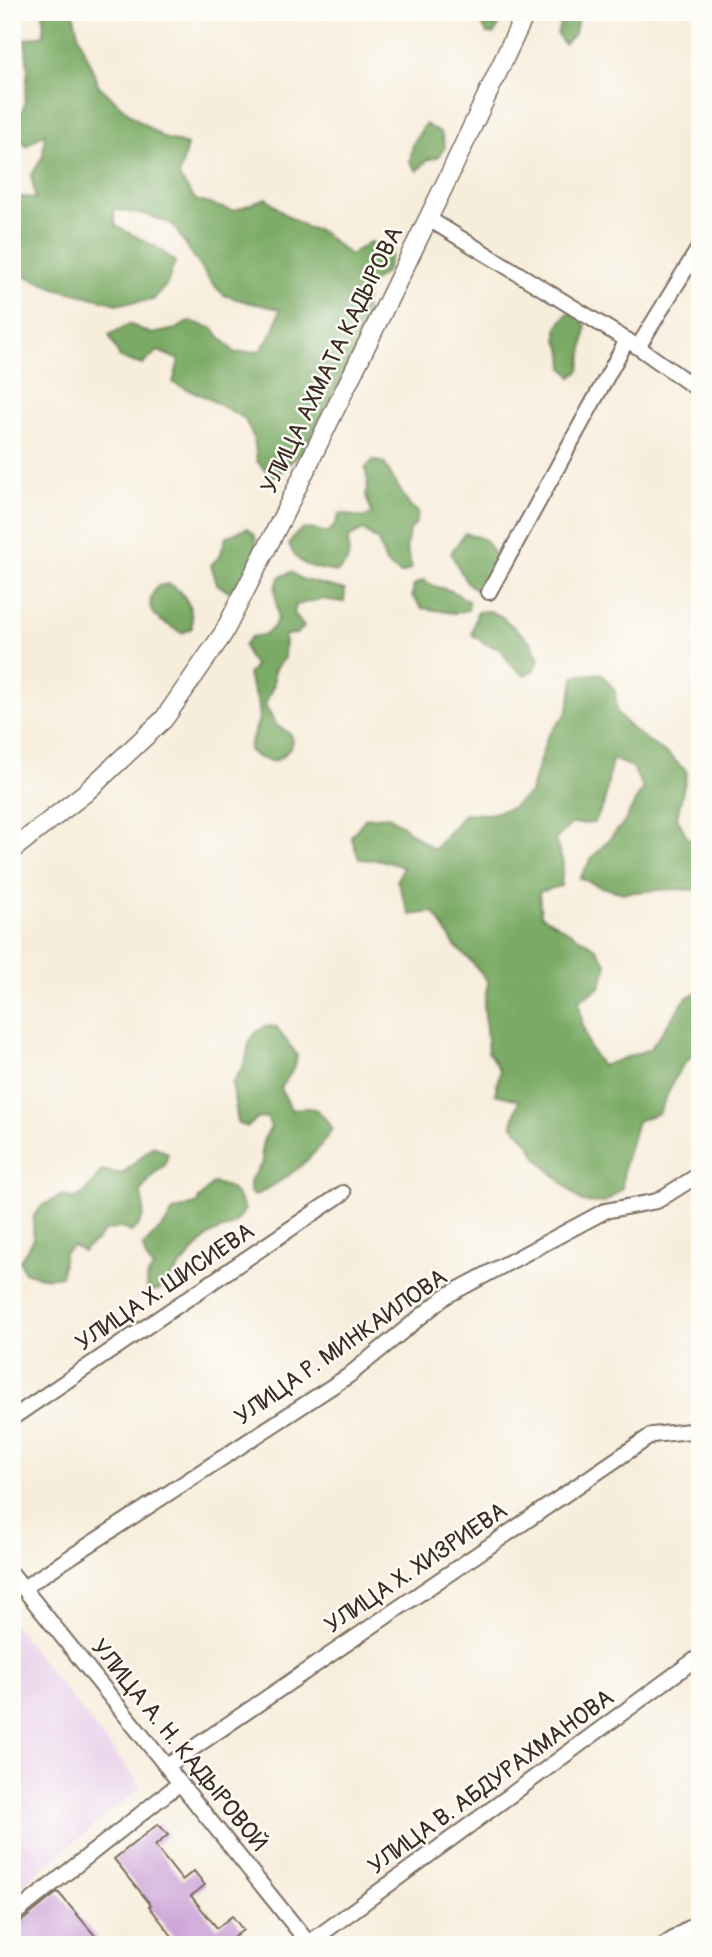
<svg xmlns="http://www.w3.org/2000/svg" width="712" height="1957" font-family="Pangolin,sans-serif">
<style>
.built{fill:#ead1ec}
.forest{fill:#7aaa65;stroke:#5a6a42;stroke-width:2}
.building{fill:#cba1d7}
.lines{fill:none;stroke-linecap:round;stroke-linejoin:round}
.minor-casing{stroke:#7d6e60;stroke-width:18}
.tertiary-casing{stroke:#7d6e60;stroke-width:21}
.minor{stroke:#fff;stroke-width:14}
.tertiary{stroke:#fff;stroke-width:18}
.labels{text-anchor:middle;dominant-baseline:central;stroke-width:5;stroke-linejoin:round;paint-order:stroke}
.street-label{font-size:24px;fill:#3b2a1e;stroke:#fdfcf7}
</style>
<rect width="100%" height="100%" fill="#fdfcf7"/>
<filter id="ink" filterUnits="userSpaceOnUse"><feTurbulence type="fractalNoise" baseFrequency=".0143" numOctaves="2"/><feDisplacementMap in="SourceGraphic" scale="14" xChannelSelector="R" yChannelSelector="G"/><feConvolveMatrix kernelMatrix="1 2 1 2 8 2 1 2 1" color-interpolation-filters="sRGB"/></filter>
<filter id="wash" filterUnits="userSpaceOnUse"><feTurbulence type="fractalNoise" baseFrequency=".00686" numOctaves="4" result="noise"/><feDisplacementMap in="SourceGraphic" scale="28" xChannelSelector="R" yChannelSelector="G"/><feGaussianBlur stdDeviation="1.57" result="paint"/><feColorMatrix in="noise" values="0 0 0 0 0 0 0 0 0 0 0 0 0 0 0 0 0 1.4 0 .05"/><feComposite in="paint" operator="in"/></filter>
<g filter="url(#wash)">
<rect width="100%" height="100%" fill="#f7eddb"/>
<!-- built -->
<polygon class="built" points="12,1623 142,1787 12,1893"/>
<!-- forest -->
<g class="forest">
<polygon points="43,12 73,12 79,37 99,86 131,115 164,138 187,145 179,177 196,200 233,211 266,198 283,213 306,227 320,231 350,255 369,242 393,248 386,272 368,286 365,304 370,326 302,452 273,478 257,461 254,438 244,418 206,397 173,383 179,360 158,351 142,365 120,358 109,335 129,324 152,334 176,329 190,321 212,328 235,353 260,351 274,331 280,309 247,302 224,295 211,282 172,224 149,215 113,209 116,226 156,247 175,261 167,284 153,300 118,304 55,288 12,270 12,196 36,198 31,176 43,156 45,133 26,146 13,128 24,107 28,70 25,39 44,35"/>
<polygon points="489,12 506,12 494,34 487,34 483,26"/>
<polygon points="565,12 579,12 575,33 564,44 557,34"/>
<polygon points="425,124 441,133 445,147 438,157 427,160 417,171 410,162 413,144"/>
<polygon points="568,313 580,316 586,327 580,370 572,377 564,368 563,352 557,339 557,327"/>
<path d="M373 460 384 463 409 505 418 512 416 523 409 532 406 548 412 568 401 574 386 563 378 541 363 530 348 538C349 555 351 562 337 572 315 568 297 568 289 544 300 524 309 528 328 533L335 525 340 513 362 518 372 514 366 496 368 481 365 469Z"/>
<path d="M247 528C250 531 253 533 255 536 261 549 244 578 238 589L227 591 217 584 211 565 220 556 226 537Z"/>
<polygon points="465,533 484,539 498,559 494,570 476,591 465,580 451,553"/>
<path d="M291 572 301 579 345 590 344 602 321 599 296 605 294 613 304 627 296 634 285 635 284 658 274 671V684L265 704 276 725 291 734 292 746 284 755 274 762 257 757 249 750C250 737 257 730 259 718 262 702 251 690 248 675L255 666 248 656 244 645 251 637 263 635 273 628 278 618 275 588 280 577Z"/>
<polygon points="424,580 434,586 452,591 469,602 468,610 454,613 422,608 412,596 414,585"/>
<path d="M169 584C186 593 193 609 192 628L182 633C160 620 139 614 157 586Z"/>
<path d="M489 611 501 616 531 642 539 659 535 669 524 675C513 668 508 662 502 650L484 643 472 634 477 612Z"/>
<path d="M601 673 615 691 617 713 633 730 670 756 687 772 677 817 687 837 700 846V890L670 889 624 893 601 887 580 878 591 859 624 823 643 787 632 767 612 759 604 804 594 823 571 824 555 840 563 863 561 886 539 892 541 915 596 948 607 965 600 987 579 1001 582 1022 589 1047 602 1066 650 1049 687 997 700 991V1052C678 1059 669 1094 659 1113L637 1121 624 1166 622 1189 604 1203 582 1202 539 1160 528 1142 512 1124 519 1100 495 1094 500 1071 488 1052 484 1005 488 982 472 962 455 946 434 912 410 915 397 880 403 867 382 860 359 859 351 836 366 818 389 816 434 850 465 813 489 814 511 808 530 793 547 737 567 713 575 676Z"/>
<path d="M265 1026 277 1027C282 1038 290 1044 297 1055L295 1066 281 1088 291 1110C315 1104 320 1109 332 1129 314 1160 286 1180 254 1196L250 1192V1180L263 1162C260 1147 262 1139 271 1128L267 1117 256 1119 248 1127 238 1123 232 1083C236 1077 241 1071 244 1064 252 1044 243 1040 265 1026Z"/>
<path d="M153 1146 168 1153 165 1165 155 1173 140 1192C146 1208 146 1220 131 1232L121 1228 104 1231 97 1240 83 1251 73 1246 64 1253 61 1276C47 1279 37 1277 24 1272L20 1261 33 1239 34 1215 43 1205 63 1195 74 1199 85 1193 102 1170 122 1174Z"/>
<path d="M213 1183C234 1187 235 1191 245 1209 231 1235 221 1224 205 1239 189 1255 175 1274 159 1290L148 1291 146 1279 153 1268 146 1258 143 1247C154 1232 166 1228 173 1211L198 1203V1200Z"/>
</g>
<g id="blocks">
<!-- building -->
<g class="building">
<polygon points="158,1824 168,1835 155,1846 182,1880 194,1871 205,1885 191,1896 217,1928 232,1916 243,1930 224,1945 179,1945 149,1906 151,1905 114,1859"/>
<polygon points="58,1892 103,1945 36,1945 32,1941 26,1945 12,1945 12,1929"/>
</g>
</g>
</g>
<g filter="url(#ink)">
<use href="#blocks" fill-opacity="0" stroke="#7d6e60" stroke-width="2"/>
<g class="lines">
<!-- minor casing -->
<g class="minor-casing">
<g id="minor">
<polyline points="429,219 638,347 700,391"/>
<polyline points="638,347 700,246"/>
<polyline points="489,592 627,340"/>
<polyline points="12,1418 343,1193"/>
<polyline points="12,1574 310,1945"/>
<polyline points="23,1588 348,1376 446,1296 605,1211 657,1201 700,1174"/>
<polyline points="167,1766 652,1435 700,1430"/>
<polyline points="12,1916 180,1783"/>
<polyline points="309,1943 700,1656"/>
<polyline points="664,1945 700,1921"/>
</g>
</g>
<!-- tertiary casing -->
<g class="tertiary-casing">
<polyline id="tertiary" points="12,850 85,793 164,719 223,634 281,520 448,178 526,12"/>
</g>
<!-- minor -->
<use href="#minor" class="minor"/>
<!-- tertiary -->
<use href="#tertiary" class="tertiary"/>
</g>
</g>
<g class="labels">
<!-- street labels -->
<g class="street-label">
<text transform="translate(332 360) rotate(-64)">УЛИЦА АХМАТА КАДЫРОВА</text>
<text transform="translate(165 1287) rotate(-34)">УЛИЦА Х. ШИСИЕВА</text>
<text transform="translate(341 1347) rotate(-35)">УЛИЦА Р. МИНКАИЛОВА</text>
<text transform="translate(416 1568) rotate(-34)">УЛИЦА Х. ХИЗРИЕВА</text>
<text transform="translate(179 1745) rotate(51)">УЛИЦА А. Н. КАДЫРОВОЙ</text>
<text transform="translate(491 1782) rotate(-36)">УЛИЦА В. АБДУРАХМАНОВА</text>
</g>
</g>
<!-- margin -->
<rect width="712" height="1957" fill="none" stroke="#fdfcf7" stroke-width="42"/>
</svg>
